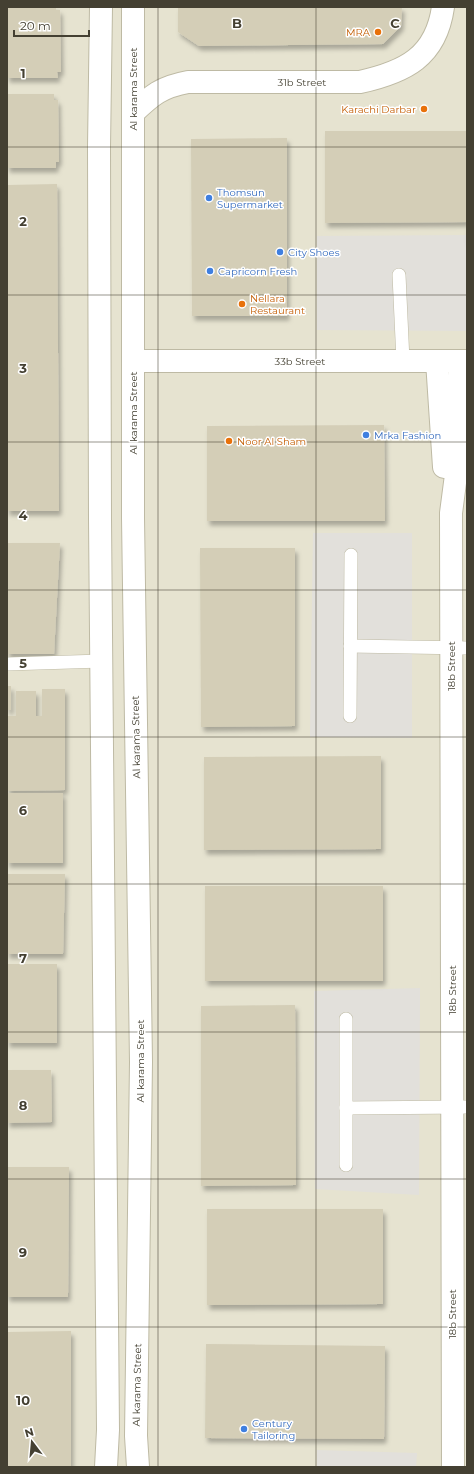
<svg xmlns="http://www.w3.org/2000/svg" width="474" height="1474" font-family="Montserrat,sans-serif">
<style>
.residential{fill:#e6e3d0}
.parking{fill:#e2e0db}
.building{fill:#d4ceb7;filter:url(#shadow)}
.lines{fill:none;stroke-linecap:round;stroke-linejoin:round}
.lane-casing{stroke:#bebaa4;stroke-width:14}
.street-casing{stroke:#bebaa4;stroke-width:24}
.lane{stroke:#fff;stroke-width:13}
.street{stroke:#fff;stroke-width:22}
.grid{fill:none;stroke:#444032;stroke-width:1;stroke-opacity:0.55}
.food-dot{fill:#e8710a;stroke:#fff;stroke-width:1.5}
.shop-dot{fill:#3f7fe0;stroke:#fff;stroke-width:1.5}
.labels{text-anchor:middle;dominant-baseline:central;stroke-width:3;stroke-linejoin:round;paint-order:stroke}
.food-label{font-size:10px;fill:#c56008;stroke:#fff;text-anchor:end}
.street-label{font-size:10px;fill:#444032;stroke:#fff}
.shop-label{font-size:10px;fill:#366cbe;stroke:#fff;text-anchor:start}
.grid-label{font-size:13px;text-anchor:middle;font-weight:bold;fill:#444032;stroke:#fff;stroke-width:3;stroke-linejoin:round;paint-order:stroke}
</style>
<defs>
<filter id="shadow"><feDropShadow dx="2.5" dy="4.5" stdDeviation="2" flood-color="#0004"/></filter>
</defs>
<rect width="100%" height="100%" fill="#f2f0e2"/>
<!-- residential -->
<rect class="residential" x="7" y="7" width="460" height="1460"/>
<!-- parking -->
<g class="parking">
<polygon points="467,235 467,331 317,330 317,236"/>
<polygon points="313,533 412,533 412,738 310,737"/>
<polygon points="420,988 419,1195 315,1189 314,991"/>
<polygon points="317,1450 417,1453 416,1467 317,1467"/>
</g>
<!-- building -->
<g class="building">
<polygon points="7,7 56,7 56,10 60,10 61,72 57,72 58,78 7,78"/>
<polygon points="178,7 402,7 401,26 383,44 199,46 178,32"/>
<polygon points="7,94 54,94 54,100 58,100 59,162 56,162 56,168 7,168"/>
<polygon points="325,131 467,131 467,222 325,223"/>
<polygon points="287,138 287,316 192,316 191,139"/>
<polygon points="57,184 59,511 7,511 7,185"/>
<rect x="466" y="225" width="1" height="16"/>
<polygon points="384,425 385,521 207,521 207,426"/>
<polygon points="7,543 60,543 54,654 7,654"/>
<polygon points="200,548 295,548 295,726 201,727"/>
<rect x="7" y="686" width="4" height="24"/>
<polygon points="42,689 65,689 65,790 7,791 7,716 16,716 16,691 36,691 36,716 42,716"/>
<polygon points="381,756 381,849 204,850 204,757"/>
<rect x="7" y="793" width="56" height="70"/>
<polygon points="7,874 65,874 63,954 7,954"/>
<rect x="205" y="886" width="178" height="95"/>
<rect x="7" y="964" width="50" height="79"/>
<polygon points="295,1005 296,1185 201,1186 201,1006"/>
<polygon points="7,1070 51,1070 52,1122 7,1123"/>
<polygon points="7,1167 69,1167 68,1297 7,1297"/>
<polygon points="207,1209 383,1209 383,1304 207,1305"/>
<polygon points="71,1331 71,1467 7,1467 7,1332"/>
<polygon points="206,1344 385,1346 384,1439 205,1438"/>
</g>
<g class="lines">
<!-- lane casing -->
<g class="lane-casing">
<g id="lane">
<polyline points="399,275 403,361"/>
<polyline points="350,646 467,648"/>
<polyline points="7,664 102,661"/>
<polyline points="350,716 351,555"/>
<polyline points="346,1108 467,1107"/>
<polyline points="346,1165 346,1019"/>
</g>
</g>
<!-- street casing -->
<g class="street-casing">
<g id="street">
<polyline points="101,7 99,147 100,519 108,1430 106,1467"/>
<polyline points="133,7 133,518 141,1062 136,1436 138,1467"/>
<path d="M133 113C152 95 161 87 188 82H360C405 72 436 57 443 7"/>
<polyline points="133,361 467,361"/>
<polyline points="437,361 444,467"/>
<polyline points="453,1467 451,513 456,475 460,361"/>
</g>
</g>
<!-- lane -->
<use href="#lane" class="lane"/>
<!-- street -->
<use href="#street" class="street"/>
</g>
<!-- grid -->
<path class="grid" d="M158 7V1467M316 7V1467M7 147H467M7 295H467M7 442H467M7 590H467M7 737H467M7 884H467M7 1032H467M7 1179H467M7 1327H467"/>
<!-- markers -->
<g class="food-dot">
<circle cx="378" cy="32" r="4"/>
<circle cx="424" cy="109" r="4"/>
<circle cx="242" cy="304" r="4"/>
<circle cx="229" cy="441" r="4"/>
</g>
<g class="shop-dot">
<circle cx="209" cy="198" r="4"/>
<circle cx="280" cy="252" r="4"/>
<circle cx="210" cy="271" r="4"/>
<circle cx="366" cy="435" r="4"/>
<circle cx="244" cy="1429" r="4"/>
</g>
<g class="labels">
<!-- food labels -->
<g class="food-label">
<text x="370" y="32">MRA</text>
<text x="416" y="109">Karachi Darbar</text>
<text x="250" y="298" text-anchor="start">Nellara<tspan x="250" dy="12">Restaurant</tspan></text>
<text x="237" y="441" text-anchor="start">Noor Al Sham</text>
</g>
<!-- street labels -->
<g class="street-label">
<text x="302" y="82">31b Street</text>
<text transform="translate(133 89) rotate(-90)">Al karama Street</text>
<text x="300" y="361">33b Street</text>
<text transform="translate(133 413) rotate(-90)">Al karama Street</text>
<text transform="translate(451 666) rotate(-90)">18b Street</text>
<text transform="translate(136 737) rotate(-91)">Al karama Street</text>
<text transform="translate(452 990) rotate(-90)">18b Street</text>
<text transform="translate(140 1061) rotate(-90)">Al karama Street</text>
<text transform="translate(452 1314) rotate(-90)">18b Street</text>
<text transform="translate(137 1385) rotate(-89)">Al karama Street</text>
</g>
<!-- shop labels -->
<g class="shop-label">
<text x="217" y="192">Thomsun<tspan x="217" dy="12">Supermarket</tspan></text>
<text x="288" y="252">City Shoes</text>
<text x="218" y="271">Capricorn Fresh</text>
<text x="374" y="435">Mrka Fashion</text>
<text x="252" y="1423">Century<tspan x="252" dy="12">Tailoring</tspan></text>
</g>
</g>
<g class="grid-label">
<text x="237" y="28">B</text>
<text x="395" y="28">C</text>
<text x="23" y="78">1</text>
<text x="23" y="226">2</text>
<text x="23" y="373">3</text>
<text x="23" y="520">4</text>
<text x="23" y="668">5</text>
<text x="23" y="815">6</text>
<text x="23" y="963">7</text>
<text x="23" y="1110">8</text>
<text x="23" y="1257">9</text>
<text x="23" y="1405">10</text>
</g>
<!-- border -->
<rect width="474" height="1474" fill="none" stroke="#444032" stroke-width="16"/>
<!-- north arrow -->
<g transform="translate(32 1442) rotate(344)" stroke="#ffffff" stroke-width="3" paint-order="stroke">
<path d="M0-3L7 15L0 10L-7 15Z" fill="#444032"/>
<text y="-6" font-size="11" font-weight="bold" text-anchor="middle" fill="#444032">N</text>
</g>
<!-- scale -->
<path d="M14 30v6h75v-6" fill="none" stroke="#444032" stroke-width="2"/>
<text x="20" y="30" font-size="12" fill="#444032" stroke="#ffffff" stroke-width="3" paint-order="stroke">20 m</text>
</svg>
